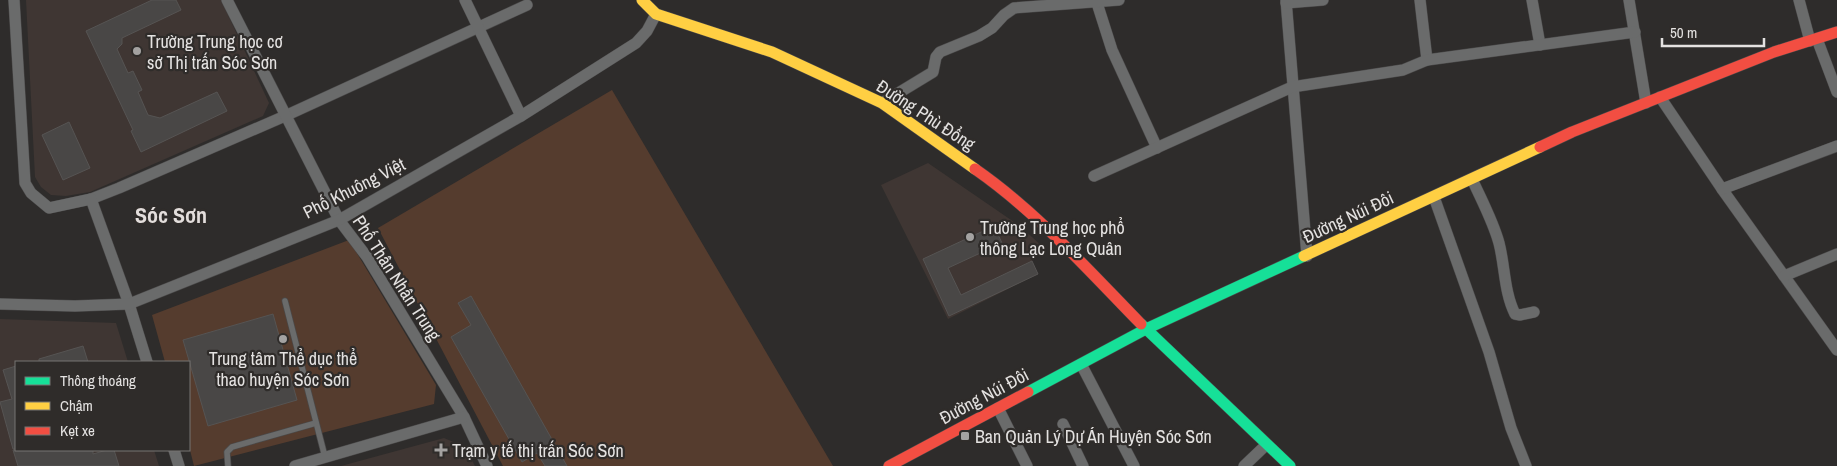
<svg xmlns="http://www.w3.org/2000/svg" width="1837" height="466" font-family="'Archivo Narrow',sans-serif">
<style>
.built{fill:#3f3633}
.green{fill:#553c2e}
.building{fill:#494746;stroke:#565453}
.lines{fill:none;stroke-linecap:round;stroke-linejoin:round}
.lane-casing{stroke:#4a4949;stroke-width:7}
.street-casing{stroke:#4a4949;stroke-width:12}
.fast-casing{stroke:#4a4949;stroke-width:12}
.slow-casing{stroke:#4a4949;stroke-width:12}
.jam-casing{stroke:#4a4949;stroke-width:12}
.lane{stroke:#6a6b6b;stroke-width:5.5}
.street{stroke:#6a6b6b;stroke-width:11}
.fast{stroke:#16e098;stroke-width:11}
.slow{stroke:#ffcf43;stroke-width:11}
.jam{stroke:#f24e42;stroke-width:11}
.poi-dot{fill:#a4a2a1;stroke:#2f2c2a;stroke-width:2}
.labels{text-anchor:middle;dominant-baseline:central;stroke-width:4.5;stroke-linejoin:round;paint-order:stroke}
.poi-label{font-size:18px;fill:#e4e2e1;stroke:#2f2c2a;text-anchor:start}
.street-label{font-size:18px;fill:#e4e2e1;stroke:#2f2c2a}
.district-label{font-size:22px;font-weight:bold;fill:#e3dedc;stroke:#2f2c2a}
</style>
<rect width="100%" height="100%" fill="#2e2c2b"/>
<!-- built -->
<g class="built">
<polygon points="26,0 221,0 269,103 263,116 90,192 66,196 51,195 41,187 35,177"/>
<polygon points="928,163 1020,226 1044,248 1032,261 1038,274 948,319 881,185"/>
<polygon points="0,319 116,323 128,362 16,362 16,450 154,450 159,466 0,466"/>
<polygon points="444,438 456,443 469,455 475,466 341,466"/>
</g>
<!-- green -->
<g class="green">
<polygon points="612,90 833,466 503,466 378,228"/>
<polygon points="349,240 436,385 434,404 194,466 189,446 189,362 165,362 152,315"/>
</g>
<!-- building -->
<g class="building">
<polygon points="152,0 176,0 181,10 122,38 122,44 117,49 128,73 133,71 142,90 138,92 148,115 160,118 217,92 227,111 141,152 131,131 133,130 86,31"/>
<polygon points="69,122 90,168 63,180 42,135"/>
<polygon points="994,226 1002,243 948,268 961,295 1032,261 1038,274 949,316 923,259"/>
<polygon points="471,296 567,466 545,466 537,453 522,462 451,337 471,325 458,303"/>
<polygon points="273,314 297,400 208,426 183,340"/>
<polygon points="83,346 88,362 39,362 39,359"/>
<polygon points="16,366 16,449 13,449 0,402 12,399 3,370"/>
<polygon points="13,450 93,450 93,454 107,450 114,450 119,466 18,466"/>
</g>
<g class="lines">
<!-- lane casing -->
<g class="lane-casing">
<g id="lane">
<polyline points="285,301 325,457"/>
<polyline points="228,466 227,452 232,447 316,423"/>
</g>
</g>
<!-- street casing -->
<g class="street-casing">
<g id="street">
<polyline points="14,0 25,183 31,193 49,208 91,199 119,188 285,116 527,5"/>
<polyline points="227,0 339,220 367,257 464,417 487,466"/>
<polyline points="465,0 521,116"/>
<polyline points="1286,0 1307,256"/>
<polyline points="1420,0 1427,60"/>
<polyline points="1532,0 1540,45"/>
<polyline points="1629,0 1646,103"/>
<polyline points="1799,0 1810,41"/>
<polyline points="1097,3 1112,50 1157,148"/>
<polyline points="1286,3 1323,0"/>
<polyline points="1817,39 1837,92"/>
<polyline points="1660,97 1722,189 1837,350"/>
<polyline points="882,103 933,72 936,57 940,52 979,36 992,28 1004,15 1014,8 1119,0"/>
<polyline points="1094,176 1292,87 1403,70 1427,60 1635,32"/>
<path d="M1472 179C1481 199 1493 221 1499 243 1505 266 1504 292 1515 314L1520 315 1534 312"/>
<polyline points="1722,189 1837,146"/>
<polyline points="1434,197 1489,352 1511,428 1526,466"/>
<polyline points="91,199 129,304 147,362"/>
<polyline points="1784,276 1837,254"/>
<polyline points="0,304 75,306 129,304 339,220 521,116 636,43 647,31 656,14"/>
<polyline points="1081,364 1134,466"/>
<polyline points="998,408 1027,466"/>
<polyline points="1063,424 1083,466"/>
<polyline points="174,450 179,466"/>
<polyline points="295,466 464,417"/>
<polyline points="1244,466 1266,445"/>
</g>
</g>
<!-- fast casing -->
<g class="fast-casing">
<g id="fast">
<polyline points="1141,324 1290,466"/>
<polyline points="1028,392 1146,329 1304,256"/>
</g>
</g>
<!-- slow casing -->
<g class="slow-casing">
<g id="slow">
<polyline points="642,0 656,14 772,52 882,103 975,169"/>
<polyline points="1304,256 1540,147"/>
</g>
</g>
<!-- jam casing -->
<g class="jam-casing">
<g id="jam">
<polyline points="1540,147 1572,132 1774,52 1837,32"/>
<path d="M975 169C1037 212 1088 270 1141 324"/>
<polyline points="889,466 1028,392"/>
</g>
</g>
<!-- lane -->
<use href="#lane" class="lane"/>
<!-- street -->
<use href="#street" class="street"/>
<!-- fast -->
<use href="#fast" class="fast"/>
<!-- slow -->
<use href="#slow" class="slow"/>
<!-- jam -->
<use href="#jam" class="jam"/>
</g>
<!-- markers -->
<g class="poi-dot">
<circle cx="137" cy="51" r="5"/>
<circle cx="970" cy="237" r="5"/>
<circle cx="283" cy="339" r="5"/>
<rect x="960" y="431" width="10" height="10" rx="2.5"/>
<path d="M438.5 442.5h5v5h5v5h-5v5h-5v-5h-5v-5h5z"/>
</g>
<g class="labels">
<!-- poi labels -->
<g class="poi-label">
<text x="147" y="41">Trường Trung học cơ<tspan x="147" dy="21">sở Thị trấn Sóc Sơn</tspan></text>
<text x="980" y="227">Trường Trung học phổ<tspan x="980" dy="21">thông Lạc Long Quân</tspan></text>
<text x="283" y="358" text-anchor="middle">Trung tâm Thể dục thể<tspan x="283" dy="21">thao huyện Sóc Sơn</tspan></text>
<text x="975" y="436">Ban Quản Lý Dự Án Huyện Sóc Sơn</text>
<text x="452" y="450">Trạm y tế thị trấn Sóc Sơn</text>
</g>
<!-- street labels -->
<g class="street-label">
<text transform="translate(926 115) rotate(33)">Đường Phù Đổng</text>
<text transform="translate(354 188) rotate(-27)">Phố Khuông Việt</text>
<text transform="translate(1348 217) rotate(-25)">Đường Núi Đôi</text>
<text transform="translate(397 278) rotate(57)">Phố Thân Nhân Trung</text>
<text transform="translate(984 396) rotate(-28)">Đường Núi Đôi</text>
</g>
<!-- district labels -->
<g class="district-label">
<text x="171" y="215">Sóc Sơn</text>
</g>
</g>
<!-- legend -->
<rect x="15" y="361" width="175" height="90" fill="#2f2c2a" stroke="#777573"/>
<rect x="25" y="377" width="25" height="8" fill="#16e098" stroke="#777573"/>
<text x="60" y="386" font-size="15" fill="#e4e2e1">Thông thoáng</text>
<rect x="25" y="402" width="25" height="8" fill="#ffcf43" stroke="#777573"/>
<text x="60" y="411" font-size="15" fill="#e4e2e1">Chậm</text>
<rect x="25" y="427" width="25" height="8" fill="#f24e42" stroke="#777573"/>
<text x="60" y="436" font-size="15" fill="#e4e2e1">Kẹt xe</text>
<!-- scale -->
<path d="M1662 38v8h102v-8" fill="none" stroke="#e4e2e1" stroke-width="2.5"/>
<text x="1670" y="38" font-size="15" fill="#e4e2e1" stroke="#2f2c2a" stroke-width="4" paint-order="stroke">50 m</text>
</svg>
